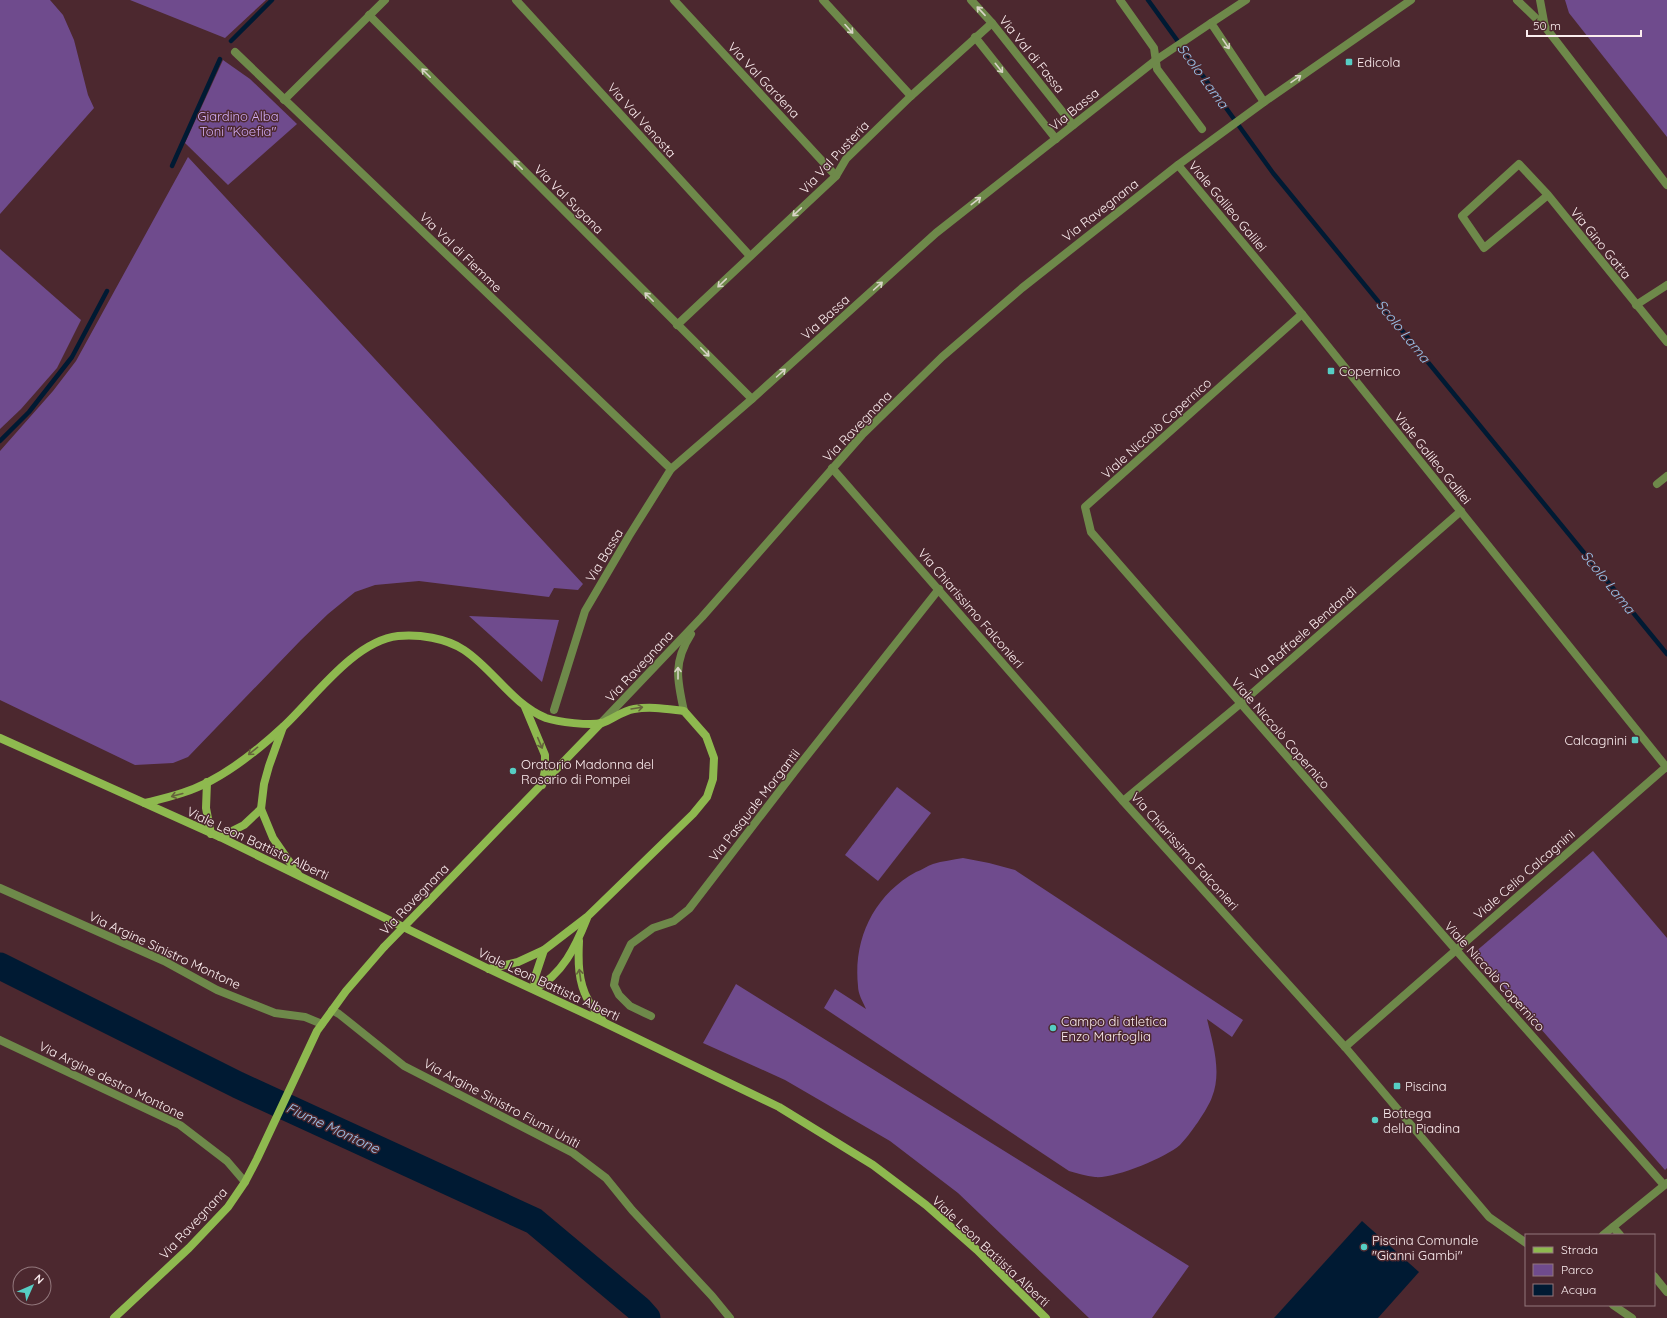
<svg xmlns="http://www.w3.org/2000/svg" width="1667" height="1318" font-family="Quicksand,sans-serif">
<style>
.green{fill:#6f4b8d}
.water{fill:#001a33}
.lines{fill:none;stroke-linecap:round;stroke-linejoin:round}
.stream{stroke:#001a33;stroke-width:4.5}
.river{stroke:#001a33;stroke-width:27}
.minor{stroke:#6e894a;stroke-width:8}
.tertiary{stroke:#6e894a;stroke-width:8}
.secondary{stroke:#8eb94f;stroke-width:8}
.secondary-bridge{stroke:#8eb94f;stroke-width:8}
.oneway{stroke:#d8d4c6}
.oneway2{stroke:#66623c}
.poi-dot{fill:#56cec4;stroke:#4c282f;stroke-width:1.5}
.labels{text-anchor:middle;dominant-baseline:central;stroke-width:3;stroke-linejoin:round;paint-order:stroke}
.street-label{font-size:13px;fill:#fcedef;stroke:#4c282f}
.poi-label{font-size:13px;fill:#fcedef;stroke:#4c282f;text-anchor:start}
.park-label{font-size:13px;fill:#d3adf6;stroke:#4c282f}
.water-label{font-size:14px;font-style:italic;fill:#9cc5ed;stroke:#4c282f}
</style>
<rect width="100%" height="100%" fill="#4c282f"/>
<!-- green -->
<g class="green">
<polygon points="0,0 50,0 63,15 74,40 88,95 94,108 0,214"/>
<polygon points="130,0 266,0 225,38"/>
<polygon points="1565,0 1667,0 1667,137 1569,13"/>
<polygon points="223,60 250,79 297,124 228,185 185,143"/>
<polygon points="188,157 583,584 578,590 554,588 549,597 419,581 375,585 355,592 328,614 301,640 188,757 173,763 135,765 0,700 0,451 53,391 76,361"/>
<polygon points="0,249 81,320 57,368 21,409 0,429"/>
<polygon points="469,616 559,620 542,682"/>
<polygon points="897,787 931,813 878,881 845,855"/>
<polygon points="1593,851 1667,938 1667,1168 1665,1170 1474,953"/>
<path d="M963 858 989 863 1015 870 1243 1020 1232 1037 1207 1019C1213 1044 1222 1072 1212 1097 1208 1109 1189 1136 1180 1145 1165 1158 1114 1179 1095 1177 1086 1176 1077 1173 1069 1171L824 1008 835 989 866 1009C863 1002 858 994 858 986 853 939 874 895 916 872 922 870 927 866 933 864 942 861 953 860 963 858Z"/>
<polygon points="736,984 1189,1266 1152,1318 1089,1318 958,1193 890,1141 785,1080 703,1043"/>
</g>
<!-- water -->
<polygon class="water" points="1362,1221 1419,1272 1378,1318 1274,1318"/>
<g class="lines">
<!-- stream -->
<g class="stream">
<polyline points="1148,0 1273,173 1667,654"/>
<polyline points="231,41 272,0"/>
<polyline points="172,166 220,59"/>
<polyline points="0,441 29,412 72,357 107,291"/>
</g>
<!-- river -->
<polyline class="river" points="0,966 238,1085 534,1221 639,1309 647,1318"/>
<!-- minor -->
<g class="minor">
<polyline points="516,0 750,256"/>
<polyline points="674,0 836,176"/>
<polyline points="823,0 911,96"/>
<polyline points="971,0 992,23 1073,125"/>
<polyline points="1120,0 1154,48 1157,69 1202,129"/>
<polyline points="1517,0 1546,28 1667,185"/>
<polyline points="1540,0 1545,27"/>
<polyline points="369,15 752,399"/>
<polyline points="975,37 1056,139"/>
<polyline points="235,52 671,469"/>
<polyline points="284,100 385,0"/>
<polyline points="1548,195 1484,248 1462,216 1519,164 1548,195 1667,342"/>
<polyline points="1636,305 1667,285"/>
<polyline points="1302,314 1085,507 1091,532 1456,950 1664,1185"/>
<polyline points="677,325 836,176 846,159 911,96 992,23"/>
<polyline points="832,468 1123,801 1345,1047 1489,1217 1526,1243"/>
<polyline points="1657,484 1667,476"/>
<polyline points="554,710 585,611 629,536 671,469 752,399 936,233 1156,60 1211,23"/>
<polyline points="1123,801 1240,704 1461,511"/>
<polyline points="0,888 164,961 217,990 275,1013 305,1017 322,1024"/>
<polyline points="332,1010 339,1014 404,1066 573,1153 606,1178 632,1210 712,1296 730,1318"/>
<polyline points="651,1016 630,1006 619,995 614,985 616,975 631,944 653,928 674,921 689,909 798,767 939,589"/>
<polyline points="0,1040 180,1125 227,1161 245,1182"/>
<polyline points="1345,1047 1666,767"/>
<polyline points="1613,1227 1620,1235"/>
<polyline points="1603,1235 1667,1183"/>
<polyline points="1654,1276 1667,1292"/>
<polyline points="1613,1305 1632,1318"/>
</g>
<!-- tertiary -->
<g class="tertiary">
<polyline points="1246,0 1211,23 1264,102"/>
<polyline points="1178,165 1302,314 1667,768"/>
<path d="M684 711C677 680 673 662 691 634"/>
<polyline points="601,723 702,617 862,435 942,357 1022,288 1178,165 1264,102 1411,0"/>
</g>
<!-- secondary -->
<g class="secondary">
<polyline points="525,707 545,755 545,770 542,785"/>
<polyline points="283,727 269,766 264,784 261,809 273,838 298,874"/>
<polyline points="0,738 220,837 489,969 603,1022 779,1107 873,1165 926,1205 977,1250 1046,1318"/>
<polyline points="207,782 206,808 211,834"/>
<path d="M145 803C157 800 170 797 182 793 218 782 256 752 284 726 314 698 354 641 398 636 419 634 446 638 464 650 494 670 512 704 546 718 558 722 590 726 602 723 613 719 622 711 634 709 651 706 667 709 684 711L706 736 714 758 713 779 707 797 693 814 587 917 544 950 518 962 489 969"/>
<polyline points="220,837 244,825 261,809"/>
<polyline points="426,904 601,723"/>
<path d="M579 941C578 961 578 982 588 1000 592 1008 598 1014 603 1021"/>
<path d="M534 989C562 976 576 946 587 918"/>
<polyline points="534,989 535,977 544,950"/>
<polyline points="114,1318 189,1248 228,1207 245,1182 257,1159 317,1031 346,991 384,947"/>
</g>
<!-- secondary-bridge -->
<polyline class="secondary-bridge" points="384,947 426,904"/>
</g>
<!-- one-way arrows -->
<defs><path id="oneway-shaft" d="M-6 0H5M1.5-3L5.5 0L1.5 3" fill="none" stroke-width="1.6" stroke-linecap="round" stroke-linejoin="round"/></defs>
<g class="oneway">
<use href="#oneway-shaft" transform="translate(981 11) rotate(-133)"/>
<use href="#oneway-shaft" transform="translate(849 29) rotate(48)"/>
<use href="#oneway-shaft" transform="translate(1226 44) rotate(56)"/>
<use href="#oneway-shaft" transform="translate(999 68) rotate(51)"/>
<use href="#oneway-shaft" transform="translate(426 73) rotate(-135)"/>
<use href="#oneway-shaft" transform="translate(1296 79) rotate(-35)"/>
<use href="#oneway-shaft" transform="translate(518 165) rotate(-135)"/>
<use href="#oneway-shaft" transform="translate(976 201) rotate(-38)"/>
<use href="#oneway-shaft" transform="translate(797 212) rotate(137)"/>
<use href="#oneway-shaft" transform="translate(722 283) rotate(136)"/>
<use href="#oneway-shaft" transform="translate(878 286) rotate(-42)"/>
<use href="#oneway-shaft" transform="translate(649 297) rotate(-135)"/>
<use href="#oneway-shaft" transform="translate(705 352) rotate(45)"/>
<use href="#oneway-shaft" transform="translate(781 373) rotate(-42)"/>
<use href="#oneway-shaft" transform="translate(678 673) rotate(-90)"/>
</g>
<g class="oneway2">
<use href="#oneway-shaft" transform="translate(637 708) rotate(-9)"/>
<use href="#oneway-shaft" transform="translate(540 743) rotate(67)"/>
<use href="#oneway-shaft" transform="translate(253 751) rotate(141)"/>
<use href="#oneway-shaft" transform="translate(177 795) rotate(165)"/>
<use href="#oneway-shaft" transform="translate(580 975) rotate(-98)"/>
</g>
<!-- markers -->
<g class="poi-dot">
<rect x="1345" y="58" width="8" height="8" rx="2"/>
<rect x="1327" y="367" width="8" height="8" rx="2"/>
<rect x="1631" y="736" width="8" height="8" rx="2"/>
<circle cx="513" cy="771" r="4"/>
<circle cx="1053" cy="1028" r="4"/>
<rect x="1393" y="1082" width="8" height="8" rx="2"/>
<circle cx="1375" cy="1120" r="4"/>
<circle cx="1364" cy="1247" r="4"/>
</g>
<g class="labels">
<!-- street labels -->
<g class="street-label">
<text transform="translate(1032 54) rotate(51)">Via Val di Fassa</text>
<text transform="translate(764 80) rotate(47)">Via Val Gardena</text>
<text transform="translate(1074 109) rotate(-39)">Via Bassa</text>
<text transform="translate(642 120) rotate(48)">Via Val Venosta</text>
<text transform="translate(834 157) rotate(-47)">Via Val Pusteria</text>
<text transform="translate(569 199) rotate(45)">Via Val Sugana</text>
<text transform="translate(1228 206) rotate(50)">Viale Galileo Galilei</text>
<text transform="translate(1100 210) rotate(-38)">Via Ravegnana</text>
<text transform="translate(1601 243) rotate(51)">Via Gino Gatta</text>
<text transform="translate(461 252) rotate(44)">Via Val di Fiemme</text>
<text transform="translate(825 317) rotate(-42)">Via Bassa</text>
<text transform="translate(857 426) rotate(-46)">Via Ravegnana</text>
<text transform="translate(1156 428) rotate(-42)">Viale Niccolò Copernico</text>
<text transform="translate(1433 458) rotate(51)">Viale Galileo Galilei</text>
<text transform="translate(604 555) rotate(-59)">Via Bassa</text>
<text transform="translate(971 608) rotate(49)">Via Chiarissimo Falconieri</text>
<text transform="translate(1303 633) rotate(-41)">Via Raffaele Bendandi</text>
<text transform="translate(639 666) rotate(-47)">Via Ravegnana</text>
<text transform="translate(1281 733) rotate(49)">Viale Niccolò Copernico</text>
<text transform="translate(754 805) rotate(-52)">Via Pasquale Morgantii</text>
<text transform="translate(258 843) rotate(25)">Viale Leon Battista Alberti</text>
<text transform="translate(1185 851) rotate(48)">Via Chiarissimo Falconieri</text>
<text transform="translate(1524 874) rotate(-41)">Viale Celio Calcagnini</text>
<text transform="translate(414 899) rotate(-46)">Via Ravegnana</text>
<text transform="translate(165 950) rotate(25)">Via Argine Sinistro Montone</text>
<text transform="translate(1495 976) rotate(48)">Viale Niccolò Copernico</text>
<text transform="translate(549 984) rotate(25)">Viale Leon Battista Alberti</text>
<text transform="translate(112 1080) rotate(26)">Via Argine destro Montone</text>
<text transform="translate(502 1103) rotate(28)">Via Argine Sinistro Fiumi Uniti</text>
<text transform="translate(193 1223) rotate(-47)">Via Ravegnana</text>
<text transform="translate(991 1251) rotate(43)">Viale Leon Battista Alberti</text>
</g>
<!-- poi labels -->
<g class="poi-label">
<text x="1357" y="62">Edicola</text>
<text x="1339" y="371">Copernico</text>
<text x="1627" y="740" text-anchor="end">Calcagnini</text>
<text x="521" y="764">Oratorio Madonna del<tspan x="521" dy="15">Rosario di Pompei</tspan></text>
<text x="1061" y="1021">Campo di atletica<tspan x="1061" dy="15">Enzo Marfoglia</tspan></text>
<text x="1405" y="1086">Piscina</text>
<text x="1383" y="1113">Bottega<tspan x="1383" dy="15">della Piadina</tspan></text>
<text x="1372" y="1240">Piscina Comunale<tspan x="1372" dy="15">"Gianni Gambi"</tspan></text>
</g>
<!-- park labels -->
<g class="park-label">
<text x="238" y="116">Giardino Alba<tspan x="238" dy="15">Toni "Koefia"</tspan></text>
</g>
<!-- water labels -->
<g class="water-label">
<text transform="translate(1203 76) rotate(54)">Scolo Lama</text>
<text transform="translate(1403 331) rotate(51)">Scolo Lama</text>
<text transform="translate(1608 582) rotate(51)">Scolo Lama</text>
<text transform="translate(333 1128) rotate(25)">Fiume Montone</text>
</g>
</g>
<!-- legend -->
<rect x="1525" y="1234" width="130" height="72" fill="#4c282f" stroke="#92777c"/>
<rect x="1533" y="1247" width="20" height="6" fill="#8eb94f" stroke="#92777c"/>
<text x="1561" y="1254" font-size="12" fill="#fcedef">Strada</text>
<rect x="1533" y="1264" width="20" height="12" fill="#6f4b8d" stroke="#92777c"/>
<text x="1561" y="1274" font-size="12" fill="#fcedef">Parco</text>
<rect x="1533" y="1284" width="20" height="12" fill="#001a33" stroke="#92777c"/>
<text x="1561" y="1294" font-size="12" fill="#fcedef">Acqua</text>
<!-- north arrow -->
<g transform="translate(32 1286) rotate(45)"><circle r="19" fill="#4c282f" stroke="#92777c"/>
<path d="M0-3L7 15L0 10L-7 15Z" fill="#56cec4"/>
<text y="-6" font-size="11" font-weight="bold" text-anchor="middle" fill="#fcedef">N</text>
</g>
<!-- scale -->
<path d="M1527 30v6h114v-6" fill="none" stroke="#fcedef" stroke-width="2"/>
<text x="1533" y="30" font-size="12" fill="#fcedef" stroke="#4c282f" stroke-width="3" paint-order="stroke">50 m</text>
</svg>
